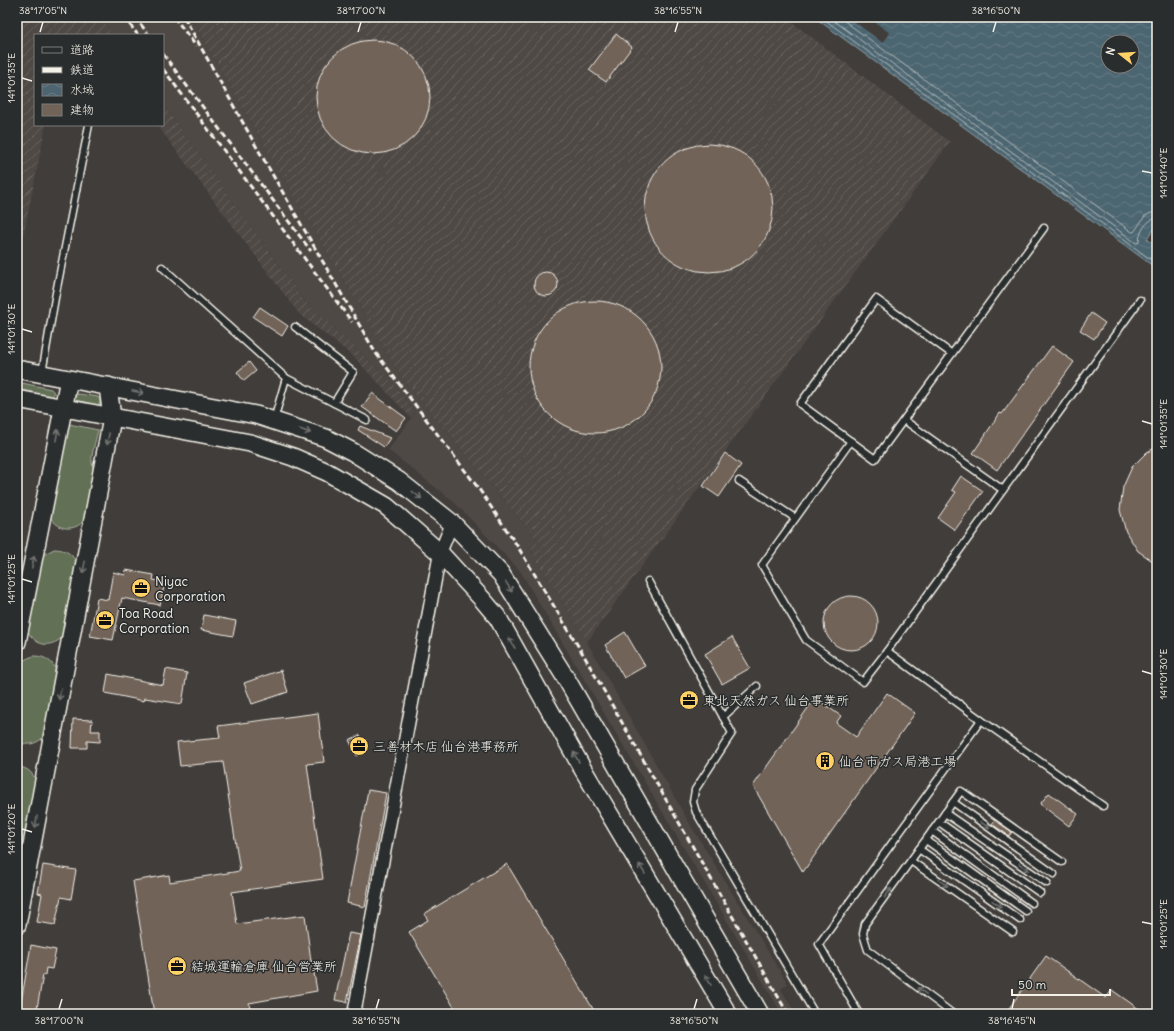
<svg xmlns="http://www.w3.org/2000/svg" width="1174" height="1031" font-family="Delius,'Klee One',sans-serif">
<style>
.built{fill:#4f4844}
.industrial{fill:url(#industrial-furrows)}
.grass{fill:#627057;stroke:#abb0a0}
.water{fill:url(#water-waves);stroke:#8f9da1;fill-rule:evenodd}
.pier{fill:#403d3b}
.lines{fill:none;stroke-linecap:round;stroke-linejoin:round}
.shore{stroke:#b1b9b8;stroke-width:1}
.building{fill:#726358;stroke:#f4f1e8}
.lane-casing{stroke:#f4f1e8;stroke-width:9}
.street-casing{stroke:#f4f1e8;stroke-width:15}
.secondary-casing{stroke:#f4f1e8;stroke-width:20}
.lane{stroke:#2a2d2e;stroke-width:6}
.street{stroke:#2a2d2e;stroke-width:12}
.secondary{stroke:#2a2d2e;stroke-width:17}
.rail{stroke:#f4f1e8;stroke-width:3;stroke-dasharray:6 3;stroke-linecap:butt}
.oneway{stroke:#71726f}
.ticks{fill:none;stroke:#f4f1e8;stroke-width:1.5}
.labels{text-anchor:middle;dominant-baseline:central;stroke-width:3;stroke-linejoin:round;paint-order:stroke}
.poi-label{font-size:13px;fill:#f4f1e8;stroke:#2a2d2e;text-anchor:start}
.neatline{fill:none;stroke:#f4f1e8;stroke-width:1.5}
.ticks-label{font-size:10px;text-anchor:middle;fill:#f4f1e8}
</style>
<defs>
<pattern id="industrial-furrows" width="10" height="10" patternUnits="userSpaceOnUse"><rect width="10" height="10" fill="#4f4844"/><path d="M-1 1l2-2M0 10L10 0M9 11l2-2" fill="none" stroke="#69635f"/></pattern>
<pattern id="water-waves" width="16" height="10" patternUnits="userSpaceOnUse"><rect width="16" height="10" fill="#4c6571"/><path d="M0 5q4-4 8 0t8 0" fill="none" stroke="#667c85"/></pattern>
</defs>
<rect width="100%" height="100%" fill="#403d3b"/>
<filter id="ink" filterUnits="userSpaceOnUse"><feTurbulence type="fractalNoise" baseFrequency=".025" numOctaves="2"/><feDisplacementMap in="SourceGraphic" scale="8" xChannelSelector="R" yChannelSelector="G"/><feConvolveMatrix kernelMatrix="1 2 1 2 8 2 1 2 1" color-interpolation-filters="sRGB"/></filter>
<g filter="url(#ink)">
<!-- built -->
<polygon class="built" points="101,17 190,17 275,164 403,380 539,542 529,547 587,642 687,819 788,984 781,989 796,1014 782,1014 520,571 454,502 388,450 415,413 396,386 304,300 163,104 163,35 113,35"/>
<!-- industrial -->
<g class="industrial">
<polygon points="17,17 101,17 113,35 35,35 35,125 46,125 20,252 17,251"/>
<polygon points="190,17 785,17 950,142 587,642 529,547 539,542 403,380 275,164"/>
<polygon points="163,104 304,300 396,386 415,413 411,418 353,356 299,314 157,125 163,125"/>
</g>
<!-- grass -->
<g class="grass">
<polygon points="17,382 51,389 54,392 53,396 52,397 17,392"/>
<polygon points="79,394 98,397 100,400 100,403 97,406 78,403 74,399 76,395"/>
<path d="M64 423 98 430C96 439 93 448 92 457 91 464 95 472 95 479 95 484 93 489 92 494 89 508 88 526 70 528 61 529 55 524 50 517Z"/>
<path d="M54 549C67 549 74 555 78 567L63 637C48 650 33 645 26 627L43 555Z"/>
<path d="M34 656C46 656 54 662 57 674L44 737C36 744 27 747 17 741V670C20 662 26 658 34 656Z"/>
<path d="M17 767C28 767 34 774 37 784L17 886Z"/>
</g>
<!-- water -->
<path class="water" d="M814 17H1157V227L1156 226 1147 239 1157 246V269ZM1108 42H1132V66H1108Z"/>
<!-- pier -->
<polygon class="pier" points="848,17 868,17 890,33 883,43"/>
<g class="lines">
<!-- shore -->
<g class="shore">
<polyline points="821,17 1157,264"/>
<path d="M829 17 1136 243 1139 242C1139 232 1147 219 1157 218"/>
<polyline points="839,17 1132,232 1134,232 1145,216 1151,213 1157,212"/>
</g>
</g>
<!-- building -->
<g class="building">
<polygon points="616,34 632,47 606,82 589,70"/>
<circle cx="373" cy="97" r="57"/>
<circle cx="709" cy="208" r="64"/>
<circle cx="546" cy="284" r="12"/>
<circle cx="595" cy="367" r="66"/>
<polygon points="260,307 288,326 282,336 253,317"/>
<polygon points="1091,313 1105,323 1094,339 1080,330"/>
<polygon points="1052,346 1074,362 997,470 973,453 1000,413 1002,414"/>
<polygon points="249,362 256,371 244,381 237,372"/>
<polygon points="372,393 406,418 396,431 362,407"/>
<polygon points="360,426 390,438 384,447 358,430"/>
<polygon points="1157,447 1157,564 1138,551 1126,532 1120,510 1123,487 1132,467 1147,452"/>
<polygon points="725,453 741,465 719,497 703,486"/>
<polygon points="961,476 983,491 955,530 938,518 956,492 952,490"/>
<polygon points="126,570 154,575 153,580 165,582 160,605 122,598 113,640 90,636 97,598 108,600 113,572 125,575"/>
<circle cx="851" cy="623" r="27"/>
<polygon points="204,615 236,621 233,636 201,630"/>
<polygon points="625,632 645,666 624,678 605,645"/>
<polygon points="732,637 750,668 722,684 705,654"/>
<polygon points="166,669 187,673 182,704 145,698 144,701 105,693 108,674 163,685"/>
<polygon points="281,670 288,692 252,704 244,683"/>
<polygon points="887,693 915,713 803,872 753,786 815,698 841,716 836,723 856,737"/>
<polygon points="318,713 324,762 307,764 323,879 232,892 237,924 305,915 311,961 312,961 317,991 249,1003 251,1014 154,1014 133,881 169,875 170,882 240,871 223,762 180,766 177,742 220,738 218,726"/>
<polygon points="73,719 92,720 91,731 100,731 100,742 87,741 87,748 72,748"/>
<polygon points="360,735 367,750 357,756 349,740"/>
<polygon points="368,790 386,793 365,907 347,903"/>
<polygon points="1049,793 1078,814 1069,826 1040,804"/>
<polygon points="995,820 1012,832 1009,836 992,824"/>
<polygon points="507,864 516,879 596,1014 458,1014 409,932 428,920 424,914"/>
<polygon points="43,865 76,870 71,899 61,897 55,925 37,922 42,894 38,893"/>
<polygon points="349,933 361,935 347,1002 335,1000"/>
<polygon points="31,945 56,950 52,969 46,968 45,975 43,975 36,1014 19,1014"/>
<polygon points="1046,956 1106,998 1112,990 1146,1014 1005,1014"/>
</g>
<g class="lines">
<!-- lane casing -->
<g class="lane-casing">
<g id="lane">
<polyline points="162,267 286,378 274,420"/>
<polyline points="295,327 353,372 334,403"/>
<polyline points="952,354 876,299 800,404 875,459 1044,228"/>
<polyline points="42,373 55,298 89,125"/>
<polyline points="286,378 367,420"/>
<polyline points="904,420 1003,490"/>
<polyline points="851,441 762,565 806,640 863,682 887,651"/>
<polyline points="739,481 795,518"/>
<polyline points="648,581 732,733 695,790 693,802 696,812 815,1014"/>
<polyline points="723,717 757,686"/>
<polyline points="981,720 1103,806"/>
<polyline points="953,802 1054,874"/>
<polyline points="945,813 1047,883"/>
<polyline points="939,822 1040,893"/>
<polyline points="932,831 1032,903"/>
<polyline points="926,840 1026,911"/>
<polyline points="919,849 1020,920"/>
<polyline points="911,861 1013,932"/>
<polyline points="859,1014 819,944 981,720 887,651 1140,300"/>
<polyline points="953,1014 868,950 863,934 865,924 961,791 1062,862"/>
</g>
</g>
<!-- street casing -->
<g class="street-casing">
<polyline id="street" points="354,1014 440,553 452,523"/>
</g>
<!-- secondary casing -->
<g class="secondary-casing">
<g id="secondary">
<polyline points="17,369 256,415 326,438 353,452 399,481 452,523 501,574 567,680 760,1014"/>
<polyline points="17,399 250,443 293,457 327,472 386,506 399,517 440,553 483,600 498,618 581,766 728,1014"/>
<polyline points="17,642 69,379"/>
<polyline points="17,925 112,418 108,386"/>
</g>
</g>
<!-- lane -->
<use href="#lane" class="lane"/>
<!-- street -->
<use href="#street" class="street"/>
<!-- secondary -->
<use href="#secondary" class="secondary"/>
<!-- rail -->
<g class="rail">
<polyline points="124,17 138,35"/>
<polyline points="135,17 149,35"/>
<polyline points="174,17 196,46"/>
<polyline points="184,17 256,146 375,352 479,489 518,547 583,654 788,1014"/>
<polyline points="163,54 311,251"/>
<polyline points="163,69 352,322"/>
</g>
</g>
<!-- one-way arrows -->
<defs><path id="oneway-shaft" d="M-6 0H5M1.5-3L5.5 0L1.5 3" fill="none" stroke-width="1.6" stroke-linecap="round" stroke-linejoin="round"/></defs>
<g class="oneway">
<use href="#oneway-shaft" transform="translate(138 392) rotate(11)"/>
<use href="#oneway-shaft" transform="translate(305 431) rotate(19)"/>
<use href="#oneway-shaft" transform="translate(57 435) rotate(-79)"/>
<use href="#oneway-shaft" transform="translate(108 439) rotate(101)"/>
<use href="#oneway-shaft" transform="translate(417 495) rotate(38)"/>
<use href="#oneway-shaft" transform="translate(33 562) rotate(-79)"/>
<use href="#oneway-shaft" transform="translate(84 567) rotate(101)"/>
<use href="#oneway-shaft" transform="translate(509 587) rotate(58)"/>
<use href="#oneway-shaft" transform="translate(512 643) rotate(-119)"/>
<use href="#oneway-shaft" transform="translate(60 694) rotate(101)"/>
<use href="#oneway-shaft" transform="translate(576 757) rotate(-119)"/>
<use href="#oneway-shaft" transform="translate(36 822) rotate(101)"/>
<use href="#oneway-shaft" transform="translate(985 825) rotate(35)"/>
<use href="#oneway-shaft" transform="translate(1024 867) rotate(35)"/>
<use href="#oneway-shaft" transform="translate(642 869) rotate(-121)"/>
<use href="#oneway-shaft" transform="translate(943 883) rotate(35)"/>
<use href="#oneway-shaft" transform="translate(888 893) rotate(-54)"/>
<use href="#oneway-shaft" transform="translate(997 904) rotate(35)"/>
<use href="#oneway-shaft" transform="translate(708 980) rotate(-121)"/>
<use href="#oneway-shaft" transform="translate(922 991) rotate(-143)"/>
</g>
</g>
<!-- ticks -->
<path class="ticks" d="M40 32 43 22M358 32 361 22M675 32 678 22M993 32 996 22M22 78 32 81M1142 171 1152 173M22 329 32 332M1142 421 1152 424M22 579 32 582M1142 671 1152 674M22 829 32 832M1142 922 1152 924M59 1009 62 999M376 1009 379 999M694 1009 697 999M1012 1009 1014 999"/>
<!-- icons -->
<defs>
<g id="office-disc" transform="scale(1)"><circle r="9.5" fill="#ffd166" stroke="#2a2d2e"/><path d="M-6-3h4V-5.5h4V-3h4V5H-6ZM-1-4.5V-3h2v-1.5ZM-6 0V1H6V0Z" fill="#111"/></g>
<g id="building-disc" transform="scale(1)"><circle r="9.5" fill="#ffd166" stroke="#2a2d2e"/><path d="M-4-6H4V6H1V3H-1V6H-4ZM-2.5-4.3h1.7v1.8h-1.7ZM.8-4.3h1.7v1.8H.8ZM-2.5-1h1.7V.8h-1.7ZM.8-1h1.7V.8H.8Z" fill="#111"/></g>
</defs>
<g fill-rule="evenodd">
<use href="#office-disc" x="141" y="588"/>
<use href="#office-disc" x="105" y="620"/>
<use href="#office-disc" x="689" y="700"/>
<use href="#office-disc" x="359" y="746"/>
<use href="#building-disc" x="825" y="761"/>
<use href="#office-disc" x="177" y="966"/>
</g>
<g class="labels">
<!-- poi labels -->
<g class="poi-label">
<text x="155" y="581">Niyac<tspan x="155" dy="15">Corporation</tspan></text>
<text x="119" y="613">Toa Road<tspan x="119" dy="15">Corporation</tspan></text>
<text x="703" y="700">東北天然ガス 仙台事業所</text>
<text x="373" y="746">三善材木店 仙台港事務所</text>
<text x="839" y="761">仙台市ガス局港工場</text>
<text x="191" y="966">結城運輸倉庫 仙台営業所</text>
</g>
</g>
<!-- margin -->
<rect width="1174" height="1031" fill="none" stroke="#2a2d2e" stroke-width="44"/>
<!-- legend -->
<rect x="34" y="34" width="130" height="92" fill="#2a2d2e" stroke="#7b7b78"/>
<rect x="42" y="47" width="20" height="6" fill="#2a2d2e" stroke="#7b7b78"/>
<text x="70" y="54" font-size="12" fill="#f4f1e8">道路</text>
<rect x="42" y="67" width="20" height="6" fill="#f4f1e8" stroke="#7b7b78"/>
<text x="70" y="74" font-size="12" fill="#f4f1e8">鉄道</text>
<rect x="42" y="84" width="20" height="12" fill="url(#water-waves)" stroke="#7b7b78"/>
<text x="70" y="94" font-size="12" fill="#f4f1e8">水域</text>
<rect x="42" y="104" width="20" height="12" fill="#726358" stroke="#7b7b78"/>
<text x="70" y="114" font-size="12" fill="#f4f1e8">建物</text>
<!-- north arrow -->
<g transform="translate(1120 54) rotate(287)"><circle r="19" fill="#2a2d2e" stroke="#7b7b78"/>
<path d="M0-3L7 15L0 10L-7 15Z" fill="#ffd166"/>
<text y="-6" font-size="11" font-weight="bold" text-anchor="middle" fill="#f4f1e8">N</text>
</g>
<!-- scale -->
<path d="M1012 989v6h98v-6" fill="none" stroke="#f4f1e8" stroke-width="2"/>
<text x="1018" y="989" font-size="12" fill="#f4f1e8" stroke="#2a2d2e" stroke-width="3" paint-order="stroke">50 m</text>
<rect x="22" y="22" width="1130" height="987" class="neatline"/>
<g class="ticks-label">
<text x="43" y="14">38°17'05"N</text>
<text x="361" y="14">38°17'00"N</text>
<text x="678" y="14">38°16'55"N</text>
<text x="996" y="14">38°16'50"N</text>
<text transform="translate(11 78) rotate(-90)" y="4">141°01'35"E</text>
<text transform="translate(1163 173) rotate(-90)" y="4">141°01'40"E</text>
<text transform="translate(11 329) rotate(-90)" y="4">141°01'30"E</text>
<text transform="translate(1163 424) rotate(-90)" y="4">141°01'35"E</text>
<text transform="translate(11 579) rotate(-90)" y="4">141°01'25"E</text>
<text transform="translate(1163 674) rotate(-90)" y="4">141°01'30"E</text>
<text transform="translate(11 829) rotate(-90)" y="4">141°01'20"E</text>
<text transform="translate(1163 924) rotate(-90)" y="4">141°01'25"E</text>
<text x="59" y="1024">38°17'00"N</text>
<text x="376" y="1024">38°16'55"N</text>
<text x="694" y="1024">38°16'50"N</text>
<text x="1012" y="1024">38°16'45"N</text>
</g>
</svg>
